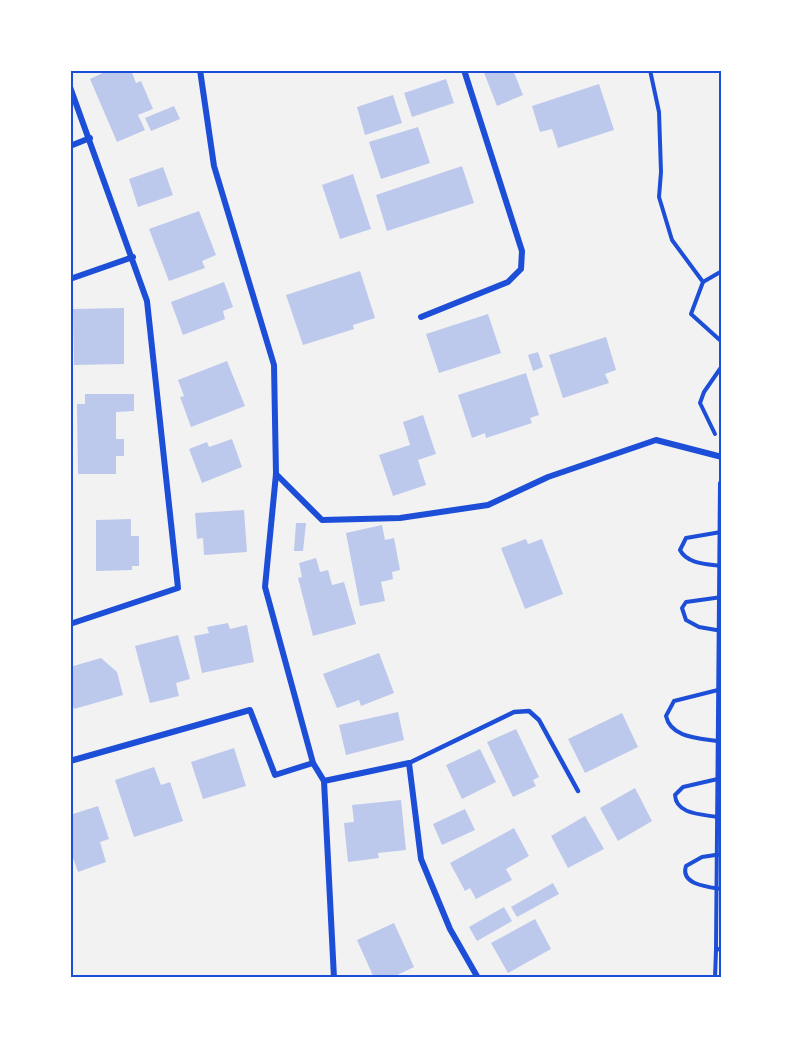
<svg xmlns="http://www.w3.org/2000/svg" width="792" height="1048" font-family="Literata,serif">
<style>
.building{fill:#bdc9ec}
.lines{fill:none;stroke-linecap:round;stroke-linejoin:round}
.path{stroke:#1d4ed8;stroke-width:4}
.service{stroke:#1d4ed8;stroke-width:4.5}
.minor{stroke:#1d4ed8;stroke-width:6}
.neatline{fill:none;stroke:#1d4ed8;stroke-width:2}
</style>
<rect width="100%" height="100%" fill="#f2f2f2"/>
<!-- building -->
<g class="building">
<polygon points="109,70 131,70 136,83 141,81 153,109 138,115 145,130 117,142 90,79"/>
<polygon points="483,70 513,70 523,95 497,106"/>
<polygon points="446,79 454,103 412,117 404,93"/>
<polygon points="599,84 614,130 558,148 552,129 540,132 532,106"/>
<polygon points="393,95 402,123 365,135 357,107"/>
<polygon points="174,106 180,119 151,131 145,118"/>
<polygon points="418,127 430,163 381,179 369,142"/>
<polygon points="462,166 474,203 387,231 376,195"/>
<polygon points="163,167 173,195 138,207 129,179"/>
<polygon points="353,174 371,229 340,239 322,185"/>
<polygon points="199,211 216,255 202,261 205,268 169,281 149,229"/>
<polygon points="360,271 375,318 353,325 354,329 303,345 286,295"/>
<polygon points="224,282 233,307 223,311 225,319 183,335 171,302"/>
<polygon points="124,308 124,364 74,365 73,309"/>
<polygon points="488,314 501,353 439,373 426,334"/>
<polygon points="606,337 616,370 605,374 609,383 563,398 549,355"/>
<polygon points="538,352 543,367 533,371 528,355"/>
<polygon points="227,361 245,406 191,427 180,397 184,396 178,380"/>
<polygon points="526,373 539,415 530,418 532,423 486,438 485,433 472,438 458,395"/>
<polygon points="85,394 134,394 134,411 116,412 116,439 124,439 124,456 116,456 116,474 78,474 77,404 85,404"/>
<polygon points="423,415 436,454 418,460 426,485 393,496 379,455 410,445 403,422"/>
<polygon points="232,439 242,467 202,483 189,449 207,442 209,447"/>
<polygon points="244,510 247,552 204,555 203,538 197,539 195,513"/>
<polygon points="131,519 131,536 139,536 139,566 132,566 132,570 96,571 96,520"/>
<polygon points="296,523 306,523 303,551 294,551"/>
<polygon points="382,525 385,540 394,538 400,570 392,572 393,579 381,582 385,601 360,606 346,533"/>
<polygon points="526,539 528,544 542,539 563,594 525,609 501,548"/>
<polygon points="316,558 320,572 328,570 332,585 344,582 356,624 313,636 298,578 302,577 299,563"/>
<polygon points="228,623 230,629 247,625 254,662 202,673 194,636 209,633 207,627"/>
<polygon points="178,635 190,679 176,683 179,696 150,703 135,646"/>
<polygon points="379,653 394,693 361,706 359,700 337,708 323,674"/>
<polygon points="101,658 117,672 123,695 74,709 70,696 70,667"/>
<polygon points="398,712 404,740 346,755 339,725"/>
<polygon points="622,713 638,747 585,773 568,739"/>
<polygon points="516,729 539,777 533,780 536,786 513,797 487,742"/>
<polygon points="234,748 246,786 203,799 191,762"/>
<polygon points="480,749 496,782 462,799 446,765"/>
<polygon points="154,767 161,785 170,782 183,821 134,837 115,780"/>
<polygon points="635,788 652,821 618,841 600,808"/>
<polygon points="401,800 406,850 378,853 379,858 348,862 344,823 354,822 352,805"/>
<polygon points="98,806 109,839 100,842 106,862 78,872 70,849 70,815"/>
<polygon points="465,809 475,830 442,845 433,824"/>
<polygon points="585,816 604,849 568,868 551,836"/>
<polygon points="514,828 529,856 506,869 512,880 476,899 470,888 465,891 450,863"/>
<polygon points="553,883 559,894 517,917 511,907"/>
<polygon points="504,907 512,921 477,941 469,927"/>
<polygon points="535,919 551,949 508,973 491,943"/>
<polygon points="394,923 414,967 391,978 374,978 357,940"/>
</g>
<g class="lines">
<!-- path -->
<g class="path">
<polyline points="650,70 659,112 661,172 659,197 672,240 703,282 691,314 722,342"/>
<polyline points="703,282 722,271"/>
<polyline points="715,434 700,403 704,392 722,366"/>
<path d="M721 532 686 538 680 550C687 564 707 564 722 566"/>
<polyline points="722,597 686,602 682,608 686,620 699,627 722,631"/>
<path d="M722 689 674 701 666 716C671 739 702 738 722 742"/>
<path d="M722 778 683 787 675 795C676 816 706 814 722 818"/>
<path d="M722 854 702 857 686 866C680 885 709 887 722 889"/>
<polyline points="716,950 720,483"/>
<polyline points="715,978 716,950 722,948"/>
</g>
<!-- service -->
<polyline class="service" points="409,763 514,712 529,711 539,720 578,791"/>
<!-- minor -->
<g class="minor">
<polyline points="200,70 214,166 274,365 276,474 265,587 313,763 324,781 334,978"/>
<polyline points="70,87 147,301 178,588 70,624"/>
<polyline points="70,146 90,138"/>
<polyline points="70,279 133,257"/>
<polyline points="421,317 508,282 521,269 522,251 464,70"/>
<polyline points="276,474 322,520 400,518 488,505 548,477 656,440 722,457"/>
<polyline points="70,761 250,710 275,775 313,763"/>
<polyline points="324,781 409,763 421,859 450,929 478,978"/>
</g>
</g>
<!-- border -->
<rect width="792" height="1048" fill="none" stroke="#ffffff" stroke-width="144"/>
<rect x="72" y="72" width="648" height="904" class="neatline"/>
</svg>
